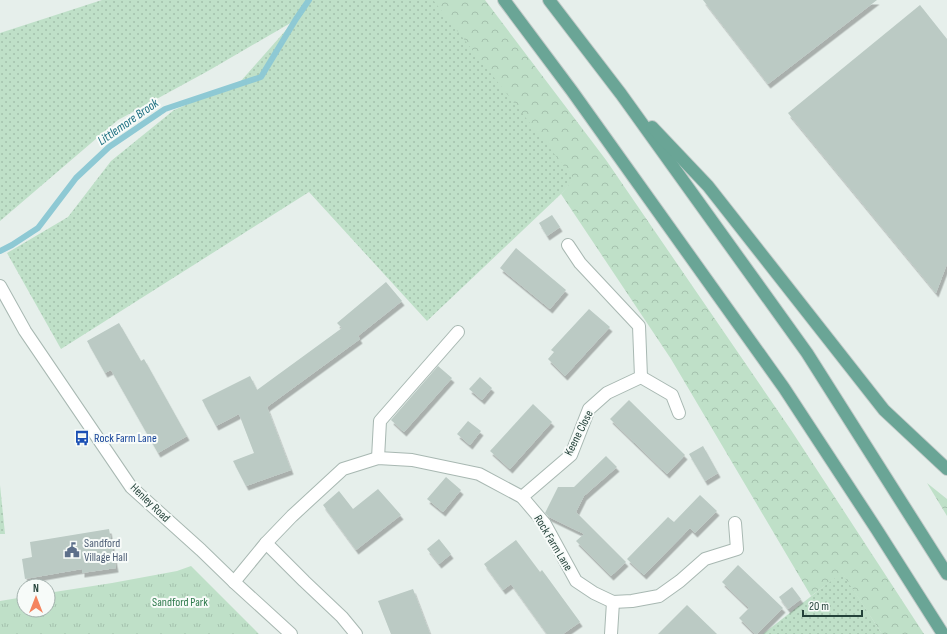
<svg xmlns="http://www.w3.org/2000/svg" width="947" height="634" font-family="'Sofia Sans Condensed',sans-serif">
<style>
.grass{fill:url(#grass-dots)}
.forest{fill:url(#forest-crowns)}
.park{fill:url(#park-tufts)}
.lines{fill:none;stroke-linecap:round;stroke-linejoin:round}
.stream{stroke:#8ec9d4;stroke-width:6}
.building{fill:#bbcac4;filter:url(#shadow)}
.minor-casing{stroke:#a8b8b2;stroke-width:14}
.tertiary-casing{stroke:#a8b8b2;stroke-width:14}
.primary-casing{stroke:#c2cac8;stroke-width:14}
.minor{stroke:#fff;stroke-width:12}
.tertiary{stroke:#fff;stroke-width:12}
.primary{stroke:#6aa596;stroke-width:12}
.labels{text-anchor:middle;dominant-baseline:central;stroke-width:4;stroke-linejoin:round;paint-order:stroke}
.street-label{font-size:12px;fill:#24423a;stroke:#f7fbf9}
.transit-label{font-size:12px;fill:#164399;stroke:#f7fbf9;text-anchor:start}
.service-label{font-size:12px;fill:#4e5e75;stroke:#f7fbf9;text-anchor:start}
.park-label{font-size:12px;fill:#2d7a4b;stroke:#f7fbf9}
.water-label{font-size:13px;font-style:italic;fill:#1c6f80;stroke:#f7fbf9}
</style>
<defs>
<pattern id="grass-dots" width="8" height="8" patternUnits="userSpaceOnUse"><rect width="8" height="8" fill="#bfe0c8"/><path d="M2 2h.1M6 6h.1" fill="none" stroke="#a4c1ad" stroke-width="1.8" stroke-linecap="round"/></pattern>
<pattern id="forest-crowns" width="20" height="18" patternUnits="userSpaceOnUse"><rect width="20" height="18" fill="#bfe0c8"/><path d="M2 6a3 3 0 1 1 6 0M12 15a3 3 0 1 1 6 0" fill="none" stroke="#a4c1ad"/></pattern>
<pattern id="park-tufts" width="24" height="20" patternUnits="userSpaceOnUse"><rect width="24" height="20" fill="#bfe0c8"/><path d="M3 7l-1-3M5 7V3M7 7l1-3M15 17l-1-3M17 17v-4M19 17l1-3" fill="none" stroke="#a4c1ad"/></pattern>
<filter id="shadow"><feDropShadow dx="2.5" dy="4.5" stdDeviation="0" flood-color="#0004"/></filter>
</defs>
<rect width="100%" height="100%" fill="#e6efeb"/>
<!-- grass -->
<g class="grass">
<polygon points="102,0 455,0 575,179 561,194 427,321 309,192 61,349 7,253 68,217 111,161 174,110 240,82 294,21 208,71 118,120 0,221 0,33"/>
<polygon points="0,485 5,534 0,534"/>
<polygon points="842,572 882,634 763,634"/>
</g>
<!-- forest -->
<g class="forest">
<polygon points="433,0 485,0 606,160 791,430 924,634 882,634 842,573 811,596 671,359 561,194 574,179"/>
<polygon points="927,483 947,499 947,516"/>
</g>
<!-- park -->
<polygon class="park" points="191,566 259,634 0,634 0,601 24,597 24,610 48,610 48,593 112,583 177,571"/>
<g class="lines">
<!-- stream -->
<polyline class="stream" points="0,251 12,245 38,228 76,178 109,147 165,109 261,77 296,19 309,0"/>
</g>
<!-- building -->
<g class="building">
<polygon points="703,0 877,0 768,84"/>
<polygon points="920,5 947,39 947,264 936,293 788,113"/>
<polygon points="552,215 560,227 547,236 539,223"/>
<polygon points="516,248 566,290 550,309 500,268"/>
<polygon points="386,282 402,301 358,336 360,339 267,407 291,470 246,486 233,461 254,453 239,414 216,426 202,400 250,376 257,390 342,328 337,323"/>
<polygon points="589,309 610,327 565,376 548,359 554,352 551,350"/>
<polygon points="119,323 141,361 144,359 187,436 158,453 111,370 105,373 87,341"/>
<polygon points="438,366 452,378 404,432 391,420"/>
<polygon points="480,377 492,388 482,400 469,389"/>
<polygon points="629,400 685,455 667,474 610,419"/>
<polygon points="533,404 552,422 510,469 490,451"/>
<polygon points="468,421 481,431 470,445 457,434"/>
<polygon points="703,446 718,473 705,481 689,454"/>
<polygon points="606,456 617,467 584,496 576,512 626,562 611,576 576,541 584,534 549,517 545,513 558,487 574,487"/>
<polygon points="446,477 461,490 443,512 427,499"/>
<polygon points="378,489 401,515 356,550 323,505 339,491 353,509"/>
<polygon points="700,495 717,511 695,533 690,528 644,575 627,559 668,517 674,522"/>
<polygon points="109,529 116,568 82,573 82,569 25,579 22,559 32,557 30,542"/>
<polygon points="439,539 451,554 439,564 427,549"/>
<polygon points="516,540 540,572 542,570 580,622 563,634 547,634 511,584 503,590 484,564"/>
<polygon points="738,565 783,608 757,634 755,634 739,618 749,608 722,582"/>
<polygon points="792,587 801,599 788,609 779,597"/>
<polygon points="413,589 430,634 391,634 378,601"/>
<polygon points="687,605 717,634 658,634"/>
</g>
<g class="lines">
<!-- minor casing -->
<g class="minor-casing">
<g id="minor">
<polyline points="641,377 672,395 679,413"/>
<polyline points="378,458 380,421 458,332"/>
<polyline points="522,497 571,455 589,409 607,393 641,377 639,326 580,263 568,245"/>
<polyline points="266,543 304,581 342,617 356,634"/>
<polyline points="234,582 266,543 292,516 343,469 378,458 412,460 479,474 522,497 545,524 576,581 594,593 613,602 632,601 659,596 680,581 705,559 737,549 735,523"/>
<polyline points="611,634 613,602"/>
</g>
</g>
<!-- tertiary casing -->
<g class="tertiary-casing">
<polyline id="tertiary" points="0,286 25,331 131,487 201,550 234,582 291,634"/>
</g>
<!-- primary casing -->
<g class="primary-casing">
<g id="primary">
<polyline points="504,0 572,91 784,388 877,530 943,634"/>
<polyline points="549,0 621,94 807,353 947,574"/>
<polyline points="652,127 708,186 884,410 947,469"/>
</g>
</g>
<!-- minor -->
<use href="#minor" class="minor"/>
<!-- tertiary -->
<use href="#tertiary" class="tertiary"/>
<!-- primary -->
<use href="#primary" class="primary"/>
</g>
<!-- icons -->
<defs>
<g id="bus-bare" transform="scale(1.2)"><path d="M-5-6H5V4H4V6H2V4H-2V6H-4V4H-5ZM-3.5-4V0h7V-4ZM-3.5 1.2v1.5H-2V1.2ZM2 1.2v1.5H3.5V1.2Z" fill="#1a4fb4" stroke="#f7fbf9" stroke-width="2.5" paint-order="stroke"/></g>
<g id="civic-bare" transform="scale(1.2)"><path d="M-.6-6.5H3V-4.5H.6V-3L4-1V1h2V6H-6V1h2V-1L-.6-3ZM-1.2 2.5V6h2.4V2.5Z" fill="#5c6f8a" stroke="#f7fbf9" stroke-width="2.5" paint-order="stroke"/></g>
</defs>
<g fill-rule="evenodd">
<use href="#bus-bare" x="82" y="438"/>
<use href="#civic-bare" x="72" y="550"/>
</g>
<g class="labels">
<!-- street labels -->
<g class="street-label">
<text transform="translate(579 433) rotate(-63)">Keene Close</text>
<text transform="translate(150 503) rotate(44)">Henley Road</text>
<text transform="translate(553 543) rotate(59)">Rock Farm Lane</text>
</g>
<!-- transit labels -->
<g class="transit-label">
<text x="94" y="438">Rock Farm Lane</text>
</g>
<!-- service labels -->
<g class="service-label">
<text x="84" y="543">Sandford<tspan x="84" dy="14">Village Hall</tspan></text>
</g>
<!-- park labels -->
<g class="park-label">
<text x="180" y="602">Sandford Park</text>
</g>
<!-- water labels -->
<g class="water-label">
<text transform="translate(128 122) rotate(-35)">Littlemore Brook</text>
</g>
</g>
<!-- north arrow -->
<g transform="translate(36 598)"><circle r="19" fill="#f7fbf9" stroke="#a3b1ad"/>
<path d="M0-3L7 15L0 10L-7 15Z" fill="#f4845f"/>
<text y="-6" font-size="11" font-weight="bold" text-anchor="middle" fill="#24423a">N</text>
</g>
<!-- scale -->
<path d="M803 610v6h59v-6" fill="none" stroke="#24423a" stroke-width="2"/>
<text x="809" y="610" font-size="12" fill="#24423a" stroke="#f7fbf9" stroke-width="3" paint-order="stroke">20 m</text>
</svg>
